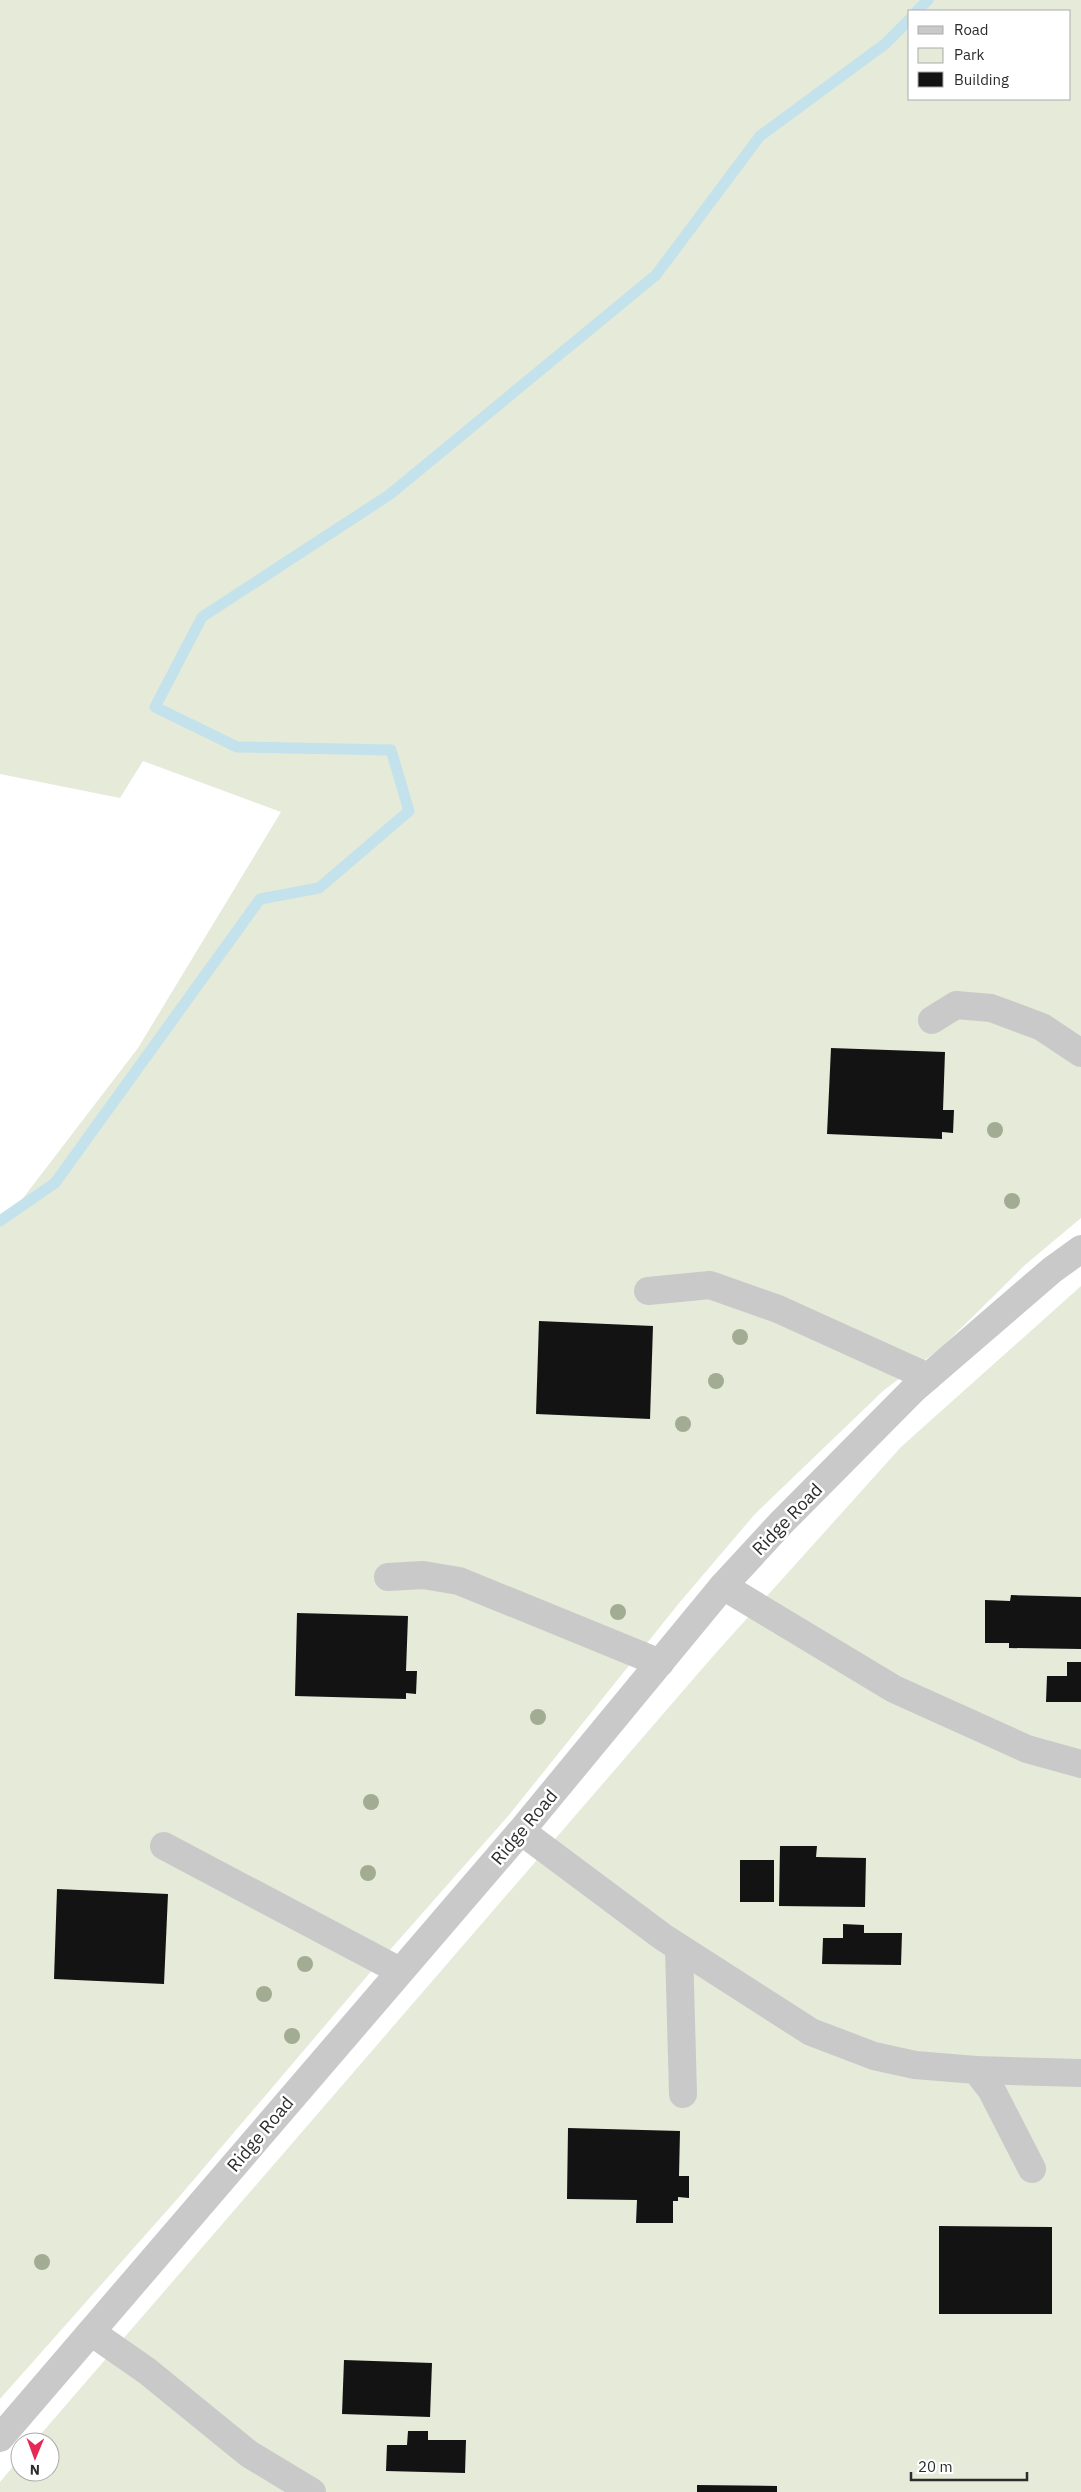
<svg xmlns="http://www.w3.org/2000/svg" width="1081" height="2492" font-family="'IBM Plex Sans',sans-serif">
<style>
.green{fill:#e5ead9;fill-rule:evenodd}
.lines{fill:none;stroke-linecap:round;stroke-linejoin:round}
.stream{stroke:#c4e2eb;stroke-width:11}
.building{fill:#131313}
.minor{stroke:#c9c9c9;stroke-width:28}
.tree{fill:#a2ac92}
.labels{text-anchor:middle;dominant-baseline:central;stroke-width:5;stroke-linejoin:round;paint-order:stroke}
.street-label{font-size:18px;fill:#2c2c2c;stroke:#fff}
</style>
<rect width="100%" height="100%" fill="#fff"/>
<!-- green -->
<g class="green">
<path d="M0 0H1081V1218L1025 1265 941 1348 884 1390 755 1514 680 1602 509 1815 374 1968 179 2197 0 2399V1224L7 1219 138 1048 281 812 143 761 120 798 0 774ZM910 11H1070V99H910Z"/>
<polygon points="1081,1286 1081,2492 0,2492 0,2482 20,2458 20,2472 50,2472 50,2442 34,2442 714,1655 901,1447"/>
</g>
<g class="lines">
<!-- stream -->
<g class="stream">
<polyline points="917,11 928,0"/>
<polyline points="0,1221 55,1183 260,899 319,888 409,811 391,750 237,747 155,707 202,617 389,495 656,275 760,136 885,44 910,19"/>
</g>
</g>
<!-- building -->
<g class="building">
<polygon points="831,1048 945,1052 943,1110 954,1110 953,1133 942,1132 942,1139 827,1134"/>
<polygon points="539,1321 653,1326 650,1419 536,1414"/>
<polygon points="1011,1595 1081,1597 1081,1649 1009,1648 1009,1643 985,1643 985,1600 1010,1601"/>
<polygon points="297,1613 408,1616 406,1671 417,1671 416,1694 406,1693 406,1699 295,1696"/>
<polygon points="1067,1662 1081,1662 1081,1702 1046,1702 1047,1676 1067,1676"/>
<polygon points="780,1846 817,1846 816,1857 866,1858 865,1907 779,1906"/>
<rect x="740" y="1860" width="34" height="42"/>
<polygon points="57,1889 168,1894 164,1984 54,1979"/>
<polygon points="843,1924 864,1925 864,1933 902,1933 901,1965 822,1964 823,1938 843,1938"/>
<polygon points="568,2128 680,2131 679,2176 689,2176 689,2198 678,2197 678,2201 673,2201 673,2223 636,2223 637,2200 567,2199"/>
<polygon points="939,2226 1052,2227 1052,2314 939,2314"/>
<polygon points="344,2360 432,2363 430,2417 342,2414"/>
<polygon points="408,2431 428,2431 428,2440 466,2440 465,2473 386,2471 387,2445 407,2445"/>
<polygon points="697,2485 777,2486 777,2492 697,2492"/>
</g>
<g class="lines">
<!-- minor -->
<g class="minor">
<polyline points="932,1020 956,1005 991,1008 1042,1027 1081,1053"/>
<polyline points="648,1291 710,1285 778,1309 928,1377"/>
<polyline points="388,1577 423,1575 459,1581 660,1663"/>
<polyline points="723,1586 894,1689 1027,1749 1081,1764"/>
<polyline points="521,1831 663,1937 811,2032 874,2056 915,2065 976,2070 991,2089 1032,2169"/>
<polyline points="164,1846 400,1971"/>
<polyline points="679,1948 683,2094"/>
<polyline points="976,2070 1081,2073"/>
<polyline points="91,2332 147,2371 249,2454 312,2492"/>
<polyline points="0,2438 521,1831 723,1586 782,1522 914,1389 1052,1270 1081,1249"/>
</g>
</g>
<!-- trees -->
<g class="tree">
<circle cx="995" cy="1130" r="8"/>
<circle cx="1012" cy="1201" r="8"/>
<circle cx="740" cy="1337" r="8"/>
<circle cx="716" cy="1381" r="8"/>
<circle cx="683" cy="1424" r="8"/>
<circle cx="618" cy="1612" r="8"/>
<circle cx="538" cy="1717" r="8"/>
<circle cx="371" cy="1802" r="8"/>
<circle cx="368" cy="1873" r="8"/>
<circle cx="305" cy="1964" r="8"/>
<circle cx="264" cy="1994" r="8"/>
<circle cx="292" cy="2036" r="8"/>
<circle cx="42" cy="2262" r="8"/>
</g>
<g class="labels">
<!-- street labels -->
<g class="street-label">
<text transform="translate(787 1519) rotate(-46)">Ridge Road</text>
<text transform="translate(524 1827) rotate(-50)">Ridge Road</text>
<text transform="translate(260 2134) rotate(-50)">Ridge Road</text>
</g>
</g>
<!-- legend -->
<rect x="908" y="10" width="162" height="90" fill="#ffffff" stroke="#ababab"/>
<rect x="918" y="26" width="25" height="8" fill="#c9c9c9" stroke="#ababab"/>
<text x="954" y="35" font-size="15" fill="#2c2c2c">Road</text>
<rect x="918" y="48" width="25" height="15" fill="#e5ead9" stroke="#ababab"/>
<text x="954" y="60" font-size="15" fill="#2c2c2c">Park</text>
<rect x="918" y="72" width="25" height="15" fill="#131313" stroke="#ababab"/>
<text x="954" y="85" font-size="15" fill="#2c2c2c">Building</text>
<!-- north arrow -->
<g transform="translate(35 2457) rotate(181)"><circle r="24" fill="#ffffff" stroke="#ababab"/>
<path d="M0-4L9 19L0 12L-9 19Z" fill="#e72a55"/>
<text y="-8" font-size="14" font-weight="bold" text-anchor="middle" fill="#2c2c2c">N</text>
</g>
<!-- scale -->
<path d="M911 2472v8h116v-8" fill="none" stroke="#2c2c2c" stroke-width="2.5"/>
<text x="918" y="2472" font-size="15" fill="#2c2c2c" stroke="#ffffff" stroke-width="4" paint-order="stroke">20 m</text>
</svg>
